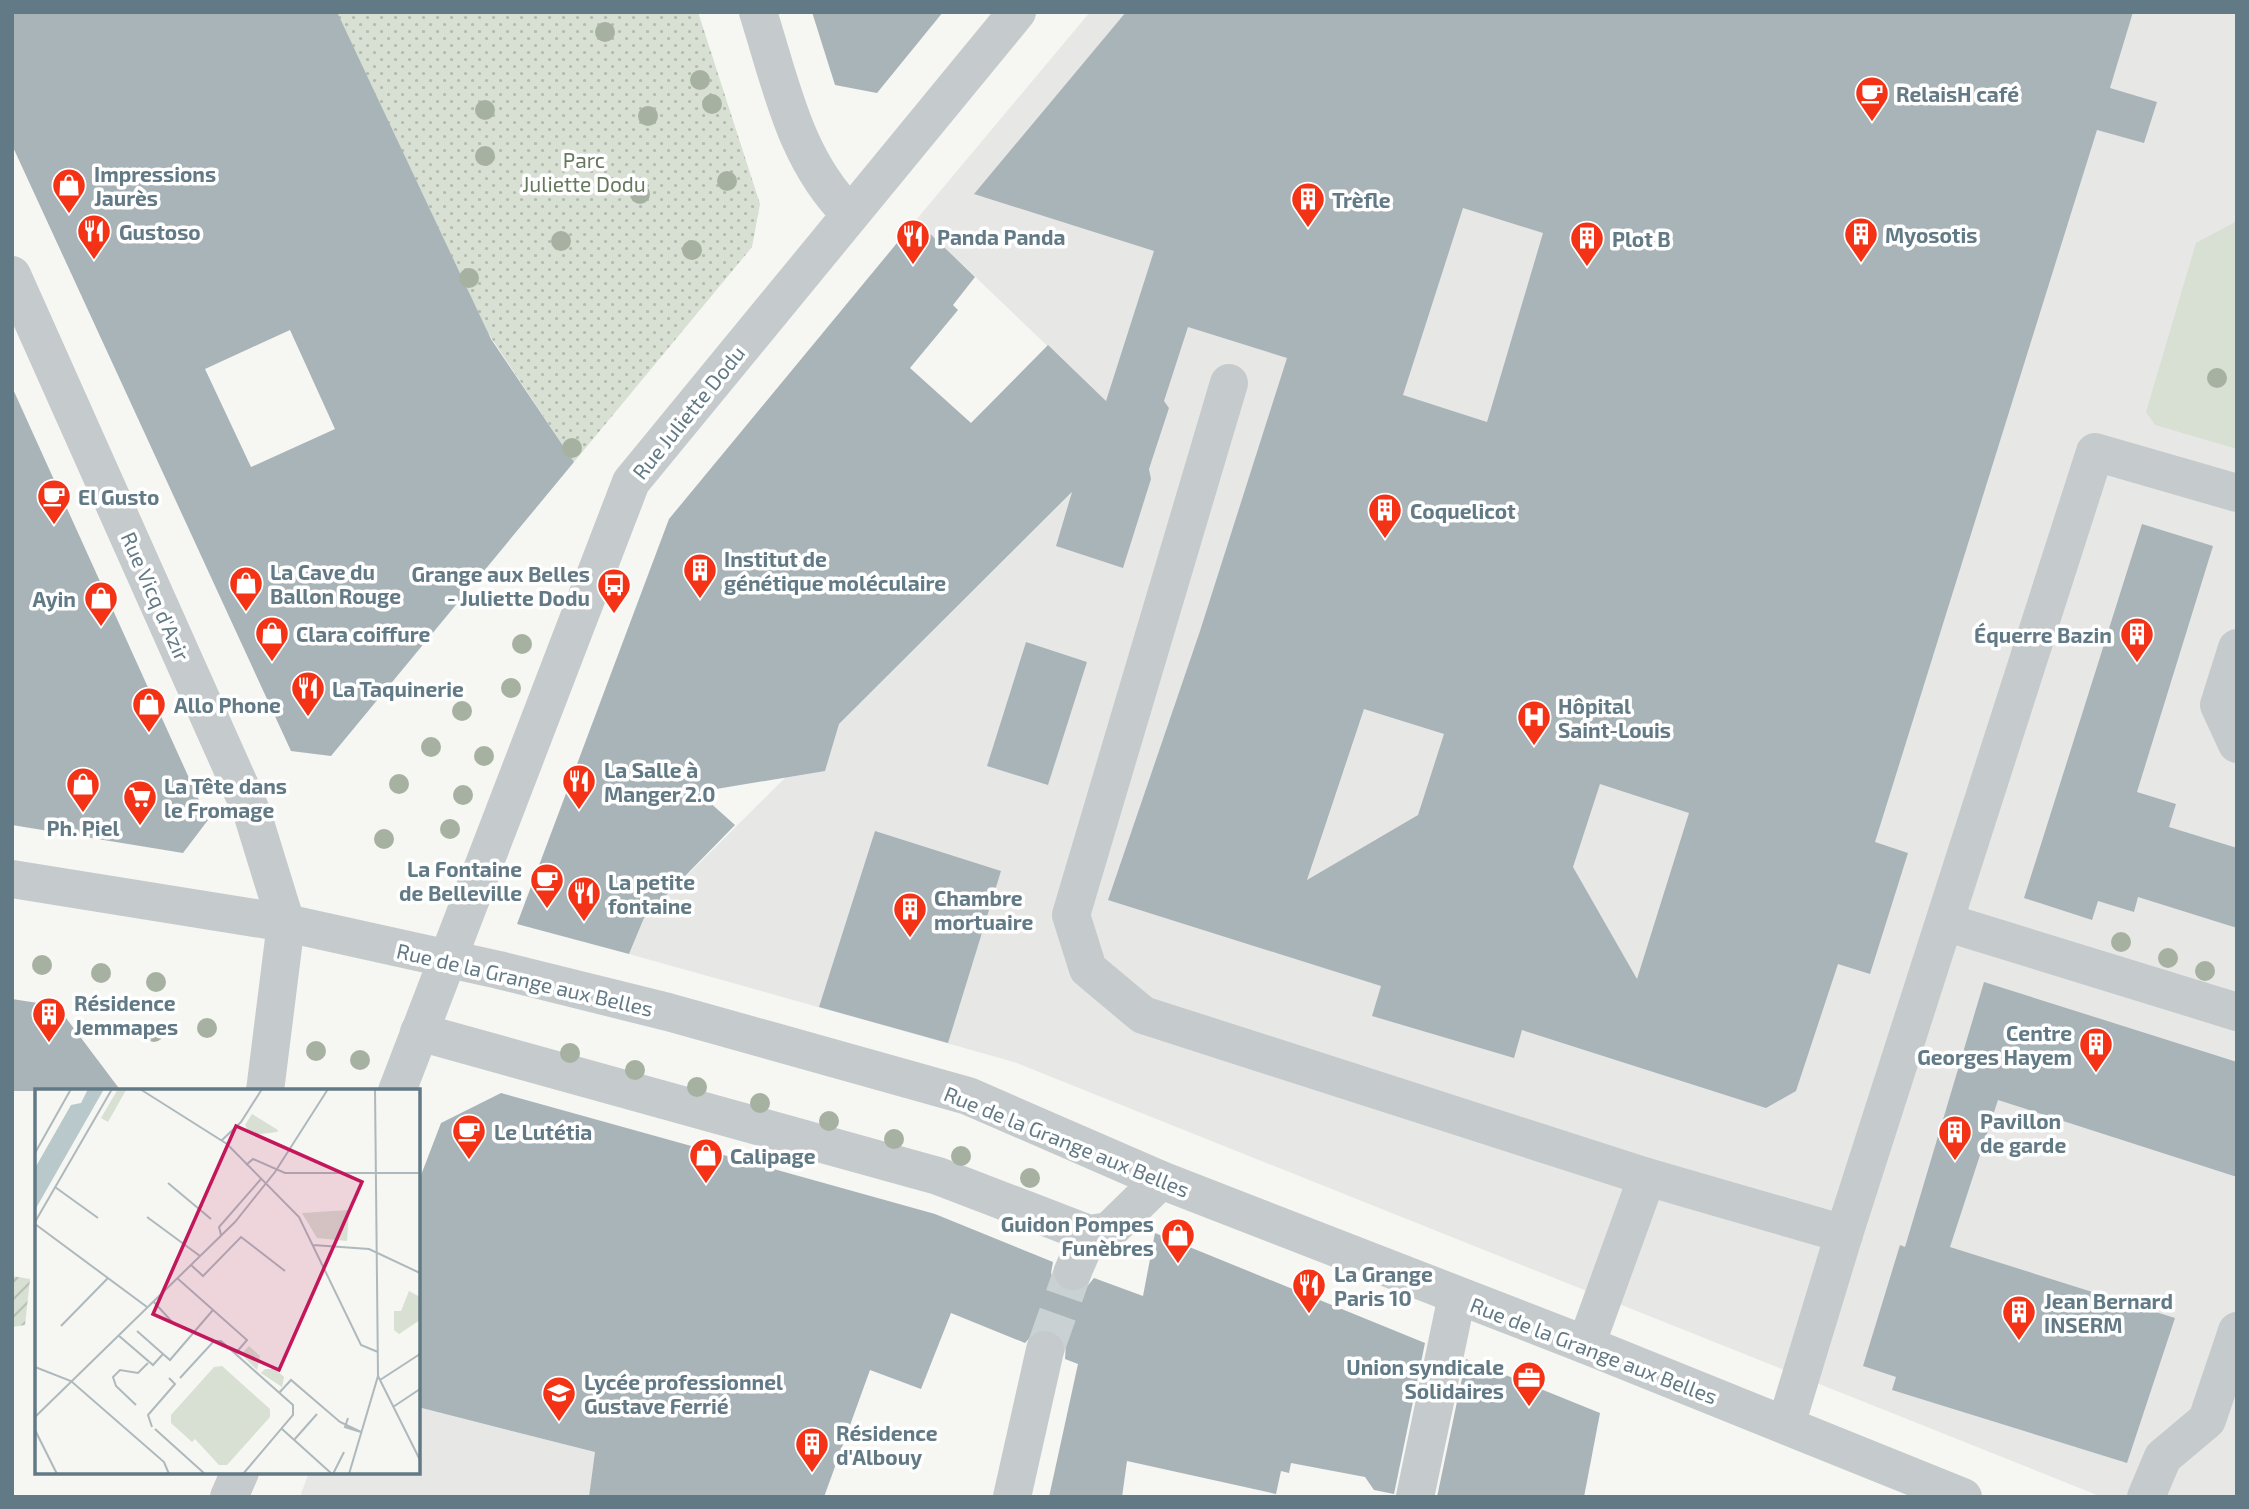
<svg xmlns="http://www.w3.org/2000/svg" width="2249" height="1509" font-family="'Exo 2',sans-serif">
<style>
.built{fill:#e7e8e6}
.grass{fill:#d8dfd3}
.park{fill:url(#park-dots)}
.garden{fill:url(#garden-furrows)}
.building{fill:#a9b4b8;fill-rule:evenodd}
.lines{fill:none;stroke-linecap:round;stroke-linejoin:round}
.minor-tunnel{stroke:#cad1d2;stroke-width:38;stroke-dasharray:38 19;stroke-linecap:butt}
.minor{stroke:#c5cacc;stroke-width:38}
.tree{fill:#a7b1a1}
.labels{text-anchor:middle;dominant-baseline:central;stroke-width:7;stroke-linejoin:round;paint-order:stroke}
.poi-label{font-size:21px;font-weight:bold;fill:#627a86;stroke:#fff;text-anchor:start}
.park-label{font-size:21px;fill:#66785e;stroke:#fff}
.street-label{font-size:21px;fill:#627a86;stroke:#fff}
.inset-road{fill:none;stroke:#aeb9bd;stroke-width:2}
.view{fill:#c2185b;fill-opacity:0.15;stroke:#c2185b;stroke-width:3.5}
.inset-edge{fill:none;stroke:#627a86;stroke-width:3.5}
</style>
<defs>
<pattern id="park-dots" width="8" height="8" patternUnits="userSpaceOnUse" patternTransform="scale(1.75)"><rect width="8" height="8" fill="#d8dfd3"/><path d="M2 2h.1M6 6h.1" fill="none" stroke="#b3bab1" stroke-width="1.8" stroke-linecap="round"/></pattern>
<pattern id="garden-furrows" width="10" height="10" patternUnits="userSpaceOnUse" patternTransform="scale(1.75)"><rect width="10" height="10" fill="#d8dfd3"/><path d="M-1 1l2-2M0 10L10 0M9 11l2-2" fill="none" stroke="#b3bab1"/></pattern>
</defs>
<rect width="100%" height="100%" fill="#f6f6f2"/>
<!-- built -->
<g class="built">
<polygon points="1090,12 2237,12 2237,1497 2102,1497 1014,1062 629,954 644,918 1135,430 916,220"/>
<polygon points="418,1350 786,1497 300,1497 309,1472 418,1472"/>
</g>
<!-- grass -->
<polygon class="grass" points="2237,221 2237,449 2155,425 2146,412 2196,243"/>
<!-- park -->
<polygon class="park" points="698,12 760,204 752,247 574,462 488,333 337,13"/>
<!-- garden -->
<polygon class="garden" points="12,1276 30,1279 25,1325 12,1327"/>
<!-- building -->
<g class="building">
<path d="M12 12H337L491 339 574 462 331 756 291 751 12 145ZM290 330 335 429 251 467 205 369Z"/>
<polygon points="812,12 943,12 877,93 835,85"/>
<path d="M1126 12H2133L2110 88 2157 102 2144 143 2097 130 1875 842 1908 853 1870 974 1838 964 1796 1091 1766 1108 1522 1030 1514 1058 1372 1016 1381 986 1108 900 1200 631 1287 358 1188 327 1164 401 1169 408 1149 469 1151 479 1123 568 1056 546 1072 492 839 724 825 771 698 792 735 825 644 918 629 954 517 924 669 519 916 220 975 277 953 305 958 310 910 368 971 423 1048 345 1106 401 1154 251 974 194ZM1463 208 1543 233 1487 422 1403 395ZM1364 709 1444 734 1418 815 1307 880ZM1600 784 1689 813 1637 979 1573 867Z"/>
<polygon points="12,387 208,820 183,853 12,825"/>
<polygon points="2142,524 2213,546 2137,792 2176,804 2169,827 2237,848 2237,928 2138,897 2134,912 2098,901 2092,920 2024,898"/>
<polygon points="1026,642 1087,662 1048,785 987,766"/>
<polygon points="875,831 1001,871 948,1043 819,1007"/>
<polygon points="1984,982 2237,1062 2237,1177 1998,1100 1950,1247 2175,1318 2127,1463 1892,1390 1896,1377 1863,1366 1900,1245 1905,1247"/>
<polygon points="12,999 57,1006 121,1091 12,1091"/>
<polygon points="501,1093 935,1214 1053,1262 1051,1273 1055,1283 1065,1291 1075,1293 1085,1289 1094,1278 1143,1296 1155,1233 1425,1343 1394,1494 1374,1490 1365,1477 1291,1463 1289,1473 1281,1471 1276,1494 1127,1461 1122,1497 1049,1497 1078,1364 1065,1359 1066,1343 1059,1334 1050,1329 1038,1329 1025,1343 951,1313 921,1389 870,1370 824,1497 589,1497 595,1452 418,1407 418,1183 441,1123"/>
<polygon points="1466,1359 1600,1413 1584,1497 1437,1497"/>
</g>
<g class="lines">
<!-- minor-tunnel -->
<polyline class="minor-tunnel" points="1045,1350 1073,1271"/>
<!-- minor -->
<g class="minor">
<path d="M758 12C781 84 795 160 850 214"/>
<polyline points="12,275 252,813 286,923 265,1091"/>
<polyline points="1229,383 1071,915 1088,969 1143,1015 1647,1177 1586,1345"/>
<polyline points="2237,648 2219,705 2237,744"/>
<polyline points="12,879 286,923 499,970 668,1012 968,1096 1161,1180 1586,1345 1963,1497"/>
<polyline points="1945,922 2237,1012"/>
<polyline points="419,1032 938,1176 1089,1234 1109,1231 1161,1180"/>
<polyline points="397,1091 631,482 1017,12"/>
<polyline points="1647,1177 1844,1234"/>
<polyline points="1073,1271 1089,1234"/>
<polyline points="1786,1425 1844,1234 2095,452 2237,493"/>
<polyline points="229,1497 240,1472"/>
<polyline points="1012,1497 1045,1350"/>
<polyline points="1415,1497 1457,1296"/>
<polyline points="2146,1497 2163,1457 2207,1420 2237,1331"/>
</g>
</g>
<!-- trees -->
<g class="tree">
<circle cx="605" cy="32" r="10"/>
<circle cx="700" cy="80" r="10"/>
<circle cx="712" cy="104" r="10"/>
<circle cx="485" cy="110" r="10"/>
<circle cx="648" cy="116" r="10"/>
<circle cx="485" cy="156" r="10"/>
<circle cx="727" cy="181" r="10"/>
<circle cx="640" cy="194" r="10"/>
<circle cx="561" cy="241" r="10"/>
<circle cx="692" cy="250" r="10"/>
<circle cx="469" cy="278" r="10"/>
<circle cx="2217" cy="378" r="10"/>
<circle cx="572" cy="448" r="10"/>
<circle cx="522" cy="644" r="10"/>
<circle cx="511" cy="688" r="10"/>
<circle cx="462" cy="711" r="10"/>
<circle cx="431" cy="747" r="10"/>
<circle cx="484" cy="756" r="10"/>
<circle cx="399" cy="784" r="10"/>
<circle cx="463" cy="795" r="10"/>
<circle cx="450" cy="829" r="10"/>
<circle cx="384" cy="839" r="10"/>
<circle cx="2121" cy="942" r="10"/>
<circle cx="2168" cy="958" r="10"/>
<circle cx="42" cy="965" r="10"/>
<circle cx="2205" cy="971" r="10"/>
<circle cx="101" cy="973" r="10"/>
<circle cx="156" cy="982" r="10"/>
<circle cx="207" cy="1028" r="10"/>
<circle cx="154" cy="1032" r="10"/>
<circle cx="316" cy="1051" r="10"/>
<circle cx="570" cy="1053" r="10"/>
<circle cx="360" cy="1060" r="10"/>
<circle cx="635" cy="1070" r="10"/>
<circle cx="697" cy="1087" r="10"/>
<circle cx="760" cy="1103" r="10"/>
<circle cx="829" cy="1121" r="10"/>
<circle cx="894" cy="1139" r="10"/>
<circle cx="961" cy="1156" r="10"/>
<circle cx="1030" cy="1178" r="10"/>
</g>
<!-- icons -->
<defs>
<g id="cafe-pin" transform="scale(1.75)"><path d="M0 17L-7.5 6A9.5 9.5 0 1 1 7.5 6Z" fill="#f33216" stroke="#fff"/><path d="M-5.5-4.5H6V0H3Q3 3.5 0 3.5H-2.5Q-5.5 3.5-5.5 0ZM3-3.2v2h1.7v-2ZM-6 4.5H4V6H-6Z" fill="#fff"/></g>
<g id="shop-pin" transform="scale(1.75)"><path d="M0 17L-7.5 6A9.5 9.5 0 1 1 7.5 6Z" fill="#f33216" stroke="#fff"/><path d="M-5-2.5h2.3a2.7 3.5 0 0 1 5.4 0H5L5.5 6h-11ZM-1.5-2.5h3a1.5 2.3 0 0 0-3 0Z" fill="#fff"/></g>
<g id="building-pin" transform="scale(1.75)"><path d="M0 17L-7.5 6A9.5 9.5 0 1 1 7.5 6Z" fill="#f33216" stroke="#fff"/><path d="M-4-6H4V6H1V3H-1V6H-4ZM-2.5-4.3h1.7v1.8h-1.7ZM.8-4.3h1.7v1.8H.8ZM-2.5-1h1.7V.8h-1.7ZM.8-1h1.7V.8H.8Z" fill="#fff"/></g>
<g id="restaurant-pin" transform="scale(1.75)"><path d="M0 17L-7.5 6A9.5 9.5 0 1 1 7.5 6Z" fill="#f33216" stroke="#fff"/><path d="M-5-6h1v4h1v-4h1v4h1v-4h1v5L-1.5 .5V6h-2V.5L-5-1ZM5-6V6H3V1.5H1.5Q1.5-4 5-6Z" fill="#fff"/></g>
<g id="bus-pin" transform="scale(1.75)"><path d="M0 17L-7.5 6A9.5 9.5 0 1 1 7.5 6Z" fill="#f33216" stroke="#fff"/><path d="M-5-6H5V4H4V6H2V4H-2V6H-4V4H-5ZM-3.5-4V0h7V-4ZM-3.5 1.2v1.5H-2V1.2ZM2 1.2v1.5H3.5V1.2Z" fill="#fff"/></g>
<g id="hospital-pin" transform="scale(1.75)"><path d="M0 17L-7.5 6A9.5 9.5 0 1 1 7.5 6Z" fill="#f33216" stroke="#fff"/><path d="M-5-5h3v3.5h4V-5h3V5h-3V1.5h-4V5h-3Z" fill="#fff"/></g>
<g id="supermarket-pin" transform="scale(1.75)"><path d="M0 17L-7.5 6A9.5 9.5 0 1 1 7.5 6Z" fill="#f33216" stroke="#fff"/><path d="M-6-5.5h2.5l.6 2H6L4.5 2H-2.5L-4.4-4H-6ZM-1.5 3.2a1.3 1.3 0 1 0 .1 0ZM3 3.2a1.3 1.3 0 1 0 .1 0Z" fill="#fff"/></g>
<g id="office-pin" transform="scale(1.75)"><path d="M0 17L-7.5 6A9.5 9.5 0 1 1 7.5 6Z" fill="#f33216" stroke="#fff"/><path d="M-6-3h4V-5.5h4V-3h4V5H-6ZM-1-4.5V-3h2v-1.5ZM-6 0V1H6V0Z" fill="#fff"/></g>
<g id="school-pin" transform="scale(1.75)"><path d="M0 17L-7.5 6A9.5 9.5 0 1 1 7.5 6Z" fill="#f33216" stroke="#fff"/><path d="M0-5L7-2L0 1L-7-2ZM-4 1L0 2.5L4 1V4Q0 6-4 4Z" fill="#fff"/></g>
</defs>
<g fill-rule="evenodd">
<use href="#cafe-pin" x="1872" y="93"/>
<use href="#shop-pin" x="69" y="185"/>
<use href="#building-pin" x="1308" y="199"/>
<use href="#restaurant-pin" x="94" y="231"/>
<use href="#building-pin" x="1861" y="234"/>
<use href="#restaurant-pin" x="913" y="236"/>
<use href="#building-pin" x="1587" y="238"/>
<use href="#cafe-pin" x="54" y="496"/>
<use href="#building-pin" x="1385" y="510"/>
<use href="#building-pin" x="700" y="570"/>
<use href="#shop-pin" x="246" y="583"/>
<use href="#bus-pin" x="614" y="585"/>
<use href="#shop-pin" x="101" y="598"/>
<use href="#shop-pin" x="272" y="633"/>
<use href="#building-pin" x="2137" y="634"/>
<use href="#restaurant-pin" x="308" y="688"/>
<use href="#shop-pin" x="149" y="704"/>
<use href="#hospital-pin" x="1534" y="717"/>
<use href="#restaurant-pin" x="579" y="781"/>
<use href="#shop-pin" x="83" y="784"/>
<use href="#supermarket-pin" x="140" y="797"/>
<use href="#cafe-pin" x="547" y="880"/>
<use href="#restaurant-pin" x="584" y="893"/>
<use href="#building-pin" x="910" y="909"/>
<use href="#building-pin" x="49" y="1014"/>
<use href="#building-pin" x="2096" y="1044"/>
<use href="#cafe-pin" x="469" y="1131"/>
<use href="#building-pin" x="1955" y="1132"/>
<use href="#shop-pin" x="706" y="1155"/>
<use href="#shop-pin" x="1178" y="1235"/>
<use href="#restaurant-pin" x="1309" y="1285"/>
<use href="#building-pin" x="2019" y="1312"/>
<use href="#office-pin" x="1529" y="1378"/>
<use href="#school-pin" x="559" y="1393"/>
<use href="#building-pin" x="812" y="1444"/>
</g>
<g class="labels">
<!-- poi labels -->
<g class="poi-label">
<text x="1896" y="93">RelaisH café</text>
<text x="94" y="173">Impressions<tspan x="94" dy="24">Jaurès</tspan></text>
<text x="1332" y="199">Trèfle</text>
<text x="119" y="231">Gustoso</text>
<text x="1885" y="234">Myosotis</text>
<text x="937" y="236">Panda Panda</text>
<text x="1612" y="238">Plot B</text>
<text x="78" y="496">El Gusto</text>
<text x="1410" y="510">Coquelicot</text>
<text x="724" y="558">Institut de<tspan x="724" dy="24">génétique moléculaire</tspan></text>
<text x="270" y="571">La Cave du<tspan x="270" dy="24">Ballon Rouge</tspan></text>
<text x="590" y="573" text-anchor="end">Grange aux Belles<tspan x="590" dy="24">- Juliette Dodu</tspan></text>
<text x="76" y="598" text-anchor="end">Ayin</text>
<text x="296" y="633">Clara coiffure</text>
<text x="2112" y="634" text-anchor="end">Équerre Bazin</text>
<text x="332" y="688">La Taquinerie</text>
<text x="174" y="704">Allo Phone</text>
<text x="1558" y="705">Hôpital<tspan x="1558" dy="24">Saint-Louis</tspan></text>
<text x="604" y="769">La Salle à<tspan x="604" dy="24">Manger 2.0</tspan></text>
<text x="164" y="785">La Tête dans<tspan x="164" dy="24">le Fromage</tspan></text>
<text x="83" y="827" text-anchor="middle">Ph. Piel</text>
<text x="522" y="868" text-anchor="end">La Fontaine<tspan x="522" dy="24">de Belleville</tspan></text>
<text x="608" y="881">La petite<tspan x="608" dy="24">fontaine</tspan></text>
<text x="934" y="897">Chambre<tspan x="934" dy="24">mortuaire</tspan></text>
<text x="74" y="1002">Résidence<tspan x="74" dy="24">Jemmapes</tspan></text>
<text x="2072" y="1032" text-anchor="end">Centre<tspan x="2072" dy="24">Georges Hayem</tspan></text>
<text x="1980" y="1120">Pavillon<tspan x="1980" dy="24">de garde</tspan></text>
<text x="494" y="1131">Le Lutétia</text>
<text x="730" y="1155">Calipage</text>
<text x="1154" y="1223" text-anchor="end">Guidon Pompes<tspan x="1154" dy="24">Funèbres</tspan></text>
<text x="1334" y="1273">La Grange<tspan x="1334" dy="24">Paris 10</tspan></text>
<text x="2044" y="1300">Jean Bernard<tspan x="2044" dy="24">INSERM</tspan></text>
<text x="1504" y="1366" text-anchor="end">Union syndicale<tspan x="1504" dy="24">Solidaires</tspan></text>
<text x="584" y="1381">Lycée professionnel<tspan x="584" dy="24">Gustave Ferrié</tspan></text>
<text x="836" y="1432">Résidence<tspan x="836" dy="24">d'Albouy</tspan></text>
</g>
<!-- park labels -->
<g class="park-label">
<text x="584" y="159">Parc<tspan x="584" dy="24">Juliette Dodu</tspan></text>
</g>
<!-- street labels -->
<g class="street-label">
<text transform="translate(688 412) rotate(-51)">Rue Juliette Dodu</text>
<text transform="translate(156 596) rotate(66)">Rue Vicq d'Azir</text>
<text transform="translate(525 979) rotate(13)">Rue de la Grange aux Belles</text>
<text transform="translate(1067 1141) rotate(22)">Rue de la Grange aux Belles</text>
<text transform="translate(1594 1350) rotate(21)">Rue de la Grange aux Belles</text>
</g>
</g>
<!-- overview -->
<g transform="translate(35 1089)">
<rect width="385" height="385" fill="#f6f6f2"/>
<path d="M83 0 91 1 73 33 66 29ZM214 257 225 267 222 281 206 265ZM230 280H240L249 288 247 298 226 284Z" fill="#d8dfd3"/>
<path d="M314 121 312 152 282 149 267 124ZM187 277 235 320V328L192 376H184L160 350 157 353 136 334V326L179 278Z" fill="#d8dfd3"/>
<path d="M217 25 243 41 242 43 216 46 210 36ZM374 202 385 208V231L364 245 359 241V222H366Z" fill="#d8dfd3"/>
<path d="M53 0H69L0 121V79L36 16 46 14Z" fill="#b9c9cb"/>
<path class="inset-road" d="M105 0 192 55 264 128 326 256 343 263M186 52 206 33 227 0M0 64 36 0M211 76 218 70 250 84H385M133 94 176 130M20 98 63 129M112 128 165 167M0 133 77 0M0 135 112 218M186 146 184 138 226 90M278 156 334 160 385 184M156 176 168 187 206 148 250 182M142 189 212 251 200 265M118 212 139 235M26 237 73 189M102 242 128 265M83 246 118 276 128 265 135 271 178 221M0 278 36 292 129 373 134 385M343 287 385 371M145 289 179 252H186L258 316V326L208 385M345 291 385 265M244 304 256 291 305 333 326 343M101 316 81 297 78 288 85 281 103 284 113 274M358 318 385 300M0 328 200 133 240 83 293 0M313 329 310 338 326 343M117 338 113 326 140 295 134 289M120 340 170 385M247 340 297 385M0 341 22 385M259 351 282 325M298 385 309 363M314 385 343 287 340 0"/>
<path class="view" d="M201 37 327 93 244 281 118 225Z"/>
<rect width="385" height="385" class="inset-edge"/>
</g>
<!-- border -->
<rect width="2249" height="1509" fill="none" stroke="#627a86" stroke-width="28"/>
</svg>
